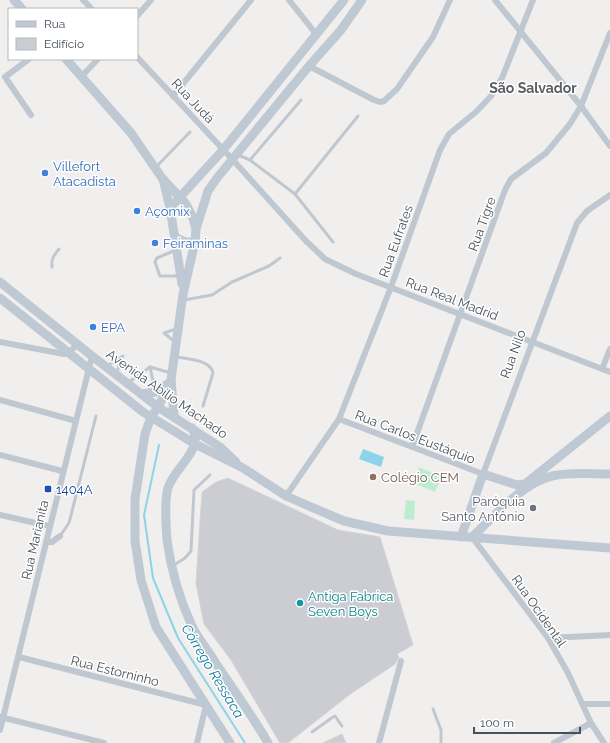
<svg xmlns="http://www.w3.org/2000/svg" width="610" height="743" font-family="Raleway,sans-serif">
<style>
.green{fill:#bdedd0}
.water{fill:#8bd4e9}
.lines{fill:none;stroke-linecap:round;stroke-linejoin:round}
.stream{stroke:#8bd4e9;stroke-width:2}
.building{fill:#cbcdd3;stroke:#d2d4d9}
.lane{stroke:#bfc8d0;stroke-width:3}
.street{stroke:#bfc8d0;stroke-width:6}
.secondary{stroke:#bfc9d4;stroke-width:9}
.shop-dot{fill:#3f7fe0;stroke:#fff;stroke-width:1.5}
.education-dot{fill:#8d6e63;stroke:#fff;stroke-width:1.5}
.transit-dot{fill:#1a4fb4;stroke:#fff;stroke-width:1.5}
.worship-dot{fill:#6b7280;stroke:#fff;stroke-width:1.5}
.culture-dot{fill:#0f9aa8;stroke:#fff;stroke-width:1.5}
.labels{text-anchor:middle;dominant-baseline:central;stroke-width:3;stroke-linejoin:round;paint-order:stroke}
.street-label{font-size:13px;fill:#47515b;stroke:#fff}
.shop-label{font-size:13px;fill:#366cbe;stroke:#fff;text-anchor:start}
.education-label{font-size:13px;fill:#785e54;stroke:#fff;text-anchor:start}
.transit-label{font-size:13px;fill:#164399;stroke:#fff;text-anchor:start}
.worship-label{font-size:13px;fill:#5b616d;stroke:#fff;text-anchor:end}
.culture-label{font-size:13px;fill:#0d838f;stroke:#fff;text-anchor:start}
.neighbourhood-label{font-size:14px;font-weight:bold;fill:#5b5e63;stroke:#fff}
.water-label{font-size:14px;font-style:italic;fill:#107d9d;stroke:#fff}
</style>
<rect width="100%" height="100%" fill="#f1eeee"/>
<!-- green -->
<g class="green">
<polygon points="419,467 442,477 435,492 413,483"/>
<polygon points="406,500 415,501 414,520 404,519"/>
</g>
<!-- water -->
<polygon class="water" points="363,449 384,457 381,467 359,459"/>
<g class="lines">
<!-- stream -->
<polyline class="stream" points="159,445 144,515 153,578 178,638 245,743"/>
</g>
<!-- building -->
<g class="building">
<polygon points="228,478 338,530 380,537 413,645 397,654 399,657 395,664 349,695 288,743 280,743 231,660 204,624 196,583 202,492 216,482"/>
<polygon points="342,734 346,743 323,743"/>
</g>
<g class="lines">
<!-- lane -->
<g class="lane">
<polyline points="238,155 250,160 301,100"/>
<polyline points="250,160 295,194 333,242"/>
<polyline points="156,167 190,132"/>
<polyline points="295,194 358,116"/>
<polyline points="176,250 157,258 155,262 160,276 179,276"/>
<path d="M52 267C51 259 54 255 59 249"/>
<polyline points="184,300 212,295 232,282 269,266 280,258"/>
<polyline points="175,342 164,333 176,329"/>
<path d="M176 357C188 359 211 360 213 373L203 406"/>
<polyline points="107,366 123,356"/>
<polyline points="150,367 171,373"/>
<polyline points="117,372 122,357"/>
<polyline points="129,382 150,367 155,390"/>
<polyline points="60,536 69,523 96,416"/>
<polyline points="174,565 185,558 191,551 194,490 210,475"/>
<polyline points="433,709 441,730 441,743"/>
<polyline points="312,732 333,717 335,716 342,726"/>
</g>
<!-- street -->
<g class="street">
<polyline points="83,0 92,9"/>
<polyline points="289,0 316,34"/>
<polyline points="495,0 581,106 610,146"/>
<polyline points="137,16 151,0"/>
<polyline points="137,57 232,159 306,241 325,259 356,274 610,372"/>
<polyline points="29,59 5,77 31,115"/>
<polyline points="309,66 374,100 380,102 384,101 397,89 433,37 450,0"/>
<polyline points="82,76 98,59"/>
<polyline points="173,96 251,0"/>
<polyline points="0,342 64,354 69,352 77,345"/>
<polyline points="602,369 610,349"/>
<polyline points="0,400 76,421"/>
<polyline points="339,419 483,474 577,223 587,211 610,195"/>
<polyline points="412,447 505,190 511,179 546,153 570,124 581,106 610,33"/>
<polyline points="0,455 62,471"/>
<polyline points="286,496 339,419 391,287 440,150 449,134 477,111 491,96 502,78 533,0"/>
<polyline points="0,515 49,526"/>
<polyline points="472,537 548,638 568,673 591,723 604,743"/>
<polyline points="46,542 52,542 60,536"/>
<polyline points="548,638 610,635"/>
<polyline points="19,657 206,705 197,743"/>
<polyline points="583,704 610,704"/>
<polyline points="0,717 104,743"/>
<polyline points="0,730 92,356"/>
<polyline points="379,743 401,661"/>
<polyline points="554,743 591,723"/>
</g>
<!-- secondary -->
<g class="secondary">
<polyline points="14,0 22,9"/>
<polyline points="66,59 131,133 162,178 186,204 193,218 196,229 195,242 183,294 171,380 174,415"/>
<polyline points="163,179 170,208 182,284"/>
<polyline points="170,208 223,150 344,0"/>
<polyline points="196,229 208,191 217,178 309,66 341,30 362,0"/>
<polyline points="175,237 185,242 195,242"/>
<polyline points="0,282 92,356 158,407 220,447 236,462"/>
<polyline points="0,298 143,412 195,444 243,468 286,496 302,503 344,521 388,531 610,548"/>
<polyline points="171,382 158,407 151,417 145,434 135,499 135,541 141,580 156,627 230,743"/>
<polyline points="141,394 156,392 169,383"/>
<path d="M192 428C205 449 174 468 168 488 164 501 166 526 167 540 171 570 179 598 192 626 198 639 208 650 215 662 233 689 252 715 268 743"/>
<polyline points="461,537 483,474 517,485 525,484 610,416"/>
<path d="M472 537C494 517 522 483 552 476 570 472 591 474 610 474"/>
</g>
</g>
<!-- markers -->
<g class="shop-dot">
<circle cx="45" cy="173" r="4"/>
<circle cx="137" cy="211" r="4"/>
<circle cx="155" cy="243" r="4"/>
<circle cx="93" cy="327" r="4"/>
</g>
<circle class="education-dot" cx="373" cy="477" r="4"/>
<rect class="transit-dot" x="44" y="485" width="8" height="8" rx="2"/>
<circle class="worship-dot" cx="533" cy="508" r="4"/>
<circle class="culture-dot" cx="300" cy="603" r="4"/>
<g class="labels">
<!-- street labels -->
<g class="street-label">
<text transform="translate(193 101) rotate(47)">Rua Judá</text>
<text transform="translate(482 224) rotate(-70)">Rua Tigre</text>
<text transform="translate(396 241) rotate(-70)">Rua Eufrates</text>
<text transform="translate(452 299) rotate(21)">Rua Real Madrid</text>
<text transform="translate(513 354) rotate(-70)">Rua Nilo</text>
<text transform="translate(167 394) rotate(35)">Avenida Abílio Machado</text>
<text transform="translate(415 437) rotate(21)">Rua Carlos Eustáquio</text>
<text transform="translate(35 540) rotate(-77)">Rua Marianita</text>
<text transform="translate(539 611) rotate(55)">Rua Ocidental</text>
<text transform="translate(115 671) rotate(14)">Rua Estorninho</text>
</g>
<!-- shop labels -->
<g class="shop-label">
<text x="53" y="166">Villefort<tspan x="53" dy="15">Atacadista</tspan></text>
<text x="145" y="211">Açomix</text>
<text x="163" y="243">Feiraminas</text>
<text x="101" y="327">EPA</text>
</g>
<!-- education labels -->
<g class="education-label">
<text x="381" y="477">Colégio CEM</text>
</g>
<!-- transit labels -->
<g class="transit-label">
<text x="56" y="489">1404A</text>
</g>
<!-- worship labels -->
<g class="worship-label">
<text x="525" y="501">Paróquia<tspan x="525" dy="15">Santo Antônio</tspan></text>
</g>
<!-- culture labels -->
<g class="culture-label">
<text x="308" y="596">Antiga Fabrica<tspan x="308" dy="15">Seven Boys</tspan></text>
</g>
<!-- neighbourhood labels -->
<g class="neighbourhood-label">
<text x="533" y="88">São Salvador</text>
</g>
<!-- water labels -->
<g class="water-label">
<text transform="translate(213 671) rotate(59)">Córrego Ressaca</text>
</g>
</g>
<!-- legend -->
<rect x="8" y="8" width="130" height="52" fill="#ffffff" stroke="#b5b9bd"/>
<rect x="16" y="21" width="20" height="6" fill="#bfc9d4" stroke="#b5b9bd"/>
<text x="44" y="28" font-size="12" fill="#47515b">Rua</text>
<rect x="16" y="38" width="20" height="12" fill="#cbcdd3" stroke="#b5b9bd"/>
<text x="44" y="48" font-size="12" fill="#47515b">Edifício</text>
<!-- scale -->
<path d="M474 727v6h106v-6" fill="none" stroke="#47515b" stroke-width="2"/>
<text x="480" y="727" font-size="12" fill="#47515b" stroke="#ffffff" stroke-width="3" paint-order="stroke">100 m</text>
</svg>
